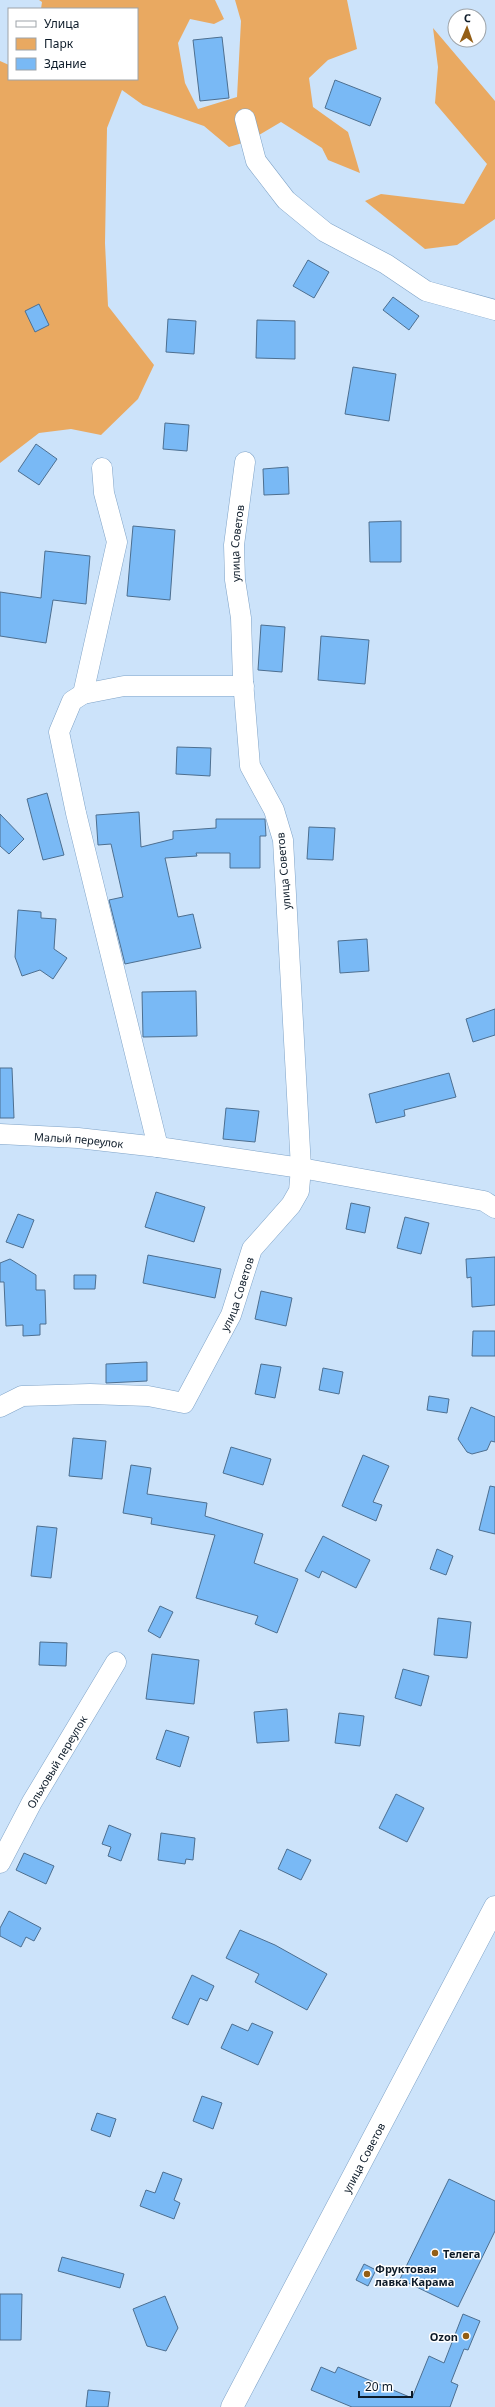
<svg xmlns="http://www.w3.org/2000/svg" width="495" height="2407" font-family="'Noto Sans',sans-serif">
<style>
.green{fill:#e9a961}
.building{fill:#79b9f5;stroke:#4d6f90}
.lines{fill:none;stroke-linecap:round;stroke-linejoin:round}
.minor-casing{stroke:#7fa3c7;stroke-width:21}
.secondary-casing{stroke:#7fa3c7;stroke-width:23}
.minor{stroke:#fff;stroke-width:20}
.secondary{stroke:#fff;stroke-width:22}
.poi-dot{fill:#945e15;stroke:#fff;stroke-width:1.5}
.labels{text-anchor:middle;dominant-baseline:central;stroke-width:3;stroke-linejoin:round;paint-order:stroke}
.street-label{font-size:11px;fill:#0d1b29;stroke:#fff}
.poi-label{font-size:11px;font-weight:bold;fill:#0d1b29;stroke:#fff;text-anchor:start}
</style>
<rect width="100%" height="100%" fill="#cce3fa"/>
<!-- green -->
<g class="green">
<polygon points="39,0 215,0 224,19 214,24 190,19 178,43 185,83 198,109 237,97 241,21 235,0 347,0 357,49 328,60 309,78 313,107 348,132 360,173 328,160 322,148 281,122 249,141 229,147 204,126 143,105 122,90 107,128 105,243 108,306 154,365 138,399 101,435 71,429 39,433 0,463 0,61 9,65 9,79 137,79 137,9 41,9 42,2"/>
<polygon points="433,28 495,101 495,219 457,245 425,249 365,201 381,194 464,204 487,164 435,103 438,67"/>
</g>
<!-- building -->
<g class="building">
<polygon points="222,37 229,98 200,101 193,40"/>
<polygon points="335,80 381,98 370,126 325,108"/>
<polygon points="308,260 329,272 314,298 293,286"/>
<polygon points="393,297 419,316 409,330 383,310"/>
<polygon points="39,304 49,325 35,332 25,311"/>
<polygon points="168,319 196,321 194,354 166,352"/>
<polygon points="257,320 295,321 295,359 256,358"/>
<polygon points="353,367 396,374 389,421 345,414"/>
<polygon points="165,423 189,425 187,451 163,449"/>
<polygon points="36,444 57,459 39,485 18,471"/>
<polygon points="288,467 289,494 264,495 263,469"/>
<polygon points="401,521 401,562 370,562 369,522"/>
<polygon points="133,526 175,530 170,600 127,596"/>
<polygon points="45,551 90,556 86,604 53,600 46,643 0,636 0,592 41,598"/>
<polygon points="261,625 285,627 282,672 258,670"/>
<polygon points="321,636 369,640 365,684 318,680"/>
<polygon points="177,747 211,748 210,776 176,774"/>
<polygon points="47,793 64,855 43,860 27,799"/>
<polygon points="139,812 141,847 173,839 173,831 216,828 216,819 265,819 266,836 260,836 260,868 230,868 230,853 196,853 197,856 165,858 178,917 193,914 201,948 125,964 109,900 123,897 111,844 98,845 96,815"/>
<polygon points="0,814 24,839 9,854 0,846"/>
<polygon points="309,827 335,828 333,860 307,859"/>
<polygon points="18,910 41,912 41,918 56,919 54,949 67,958 53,979 40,970 22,976 15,957"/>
<polygon points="367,939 369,971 340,973 338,941"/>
<polygon points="196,991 197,1036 143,1037 142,992"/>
<polygon points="495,1009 495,1035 473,1042 466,1019"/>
<polygon points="0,1068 12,1068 14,1118 0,1118"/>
<polygon points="449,1073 456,1097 404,1110 405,1116 376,1123 369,1094"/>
<polygon points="226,1108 259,1111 255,1142 223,1139"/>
<polygon points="156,1192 205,1207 194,1242 145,1227"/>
<polygon points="351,1203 370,1207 365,1233 346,1229"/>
<polygon points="18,1214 34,1220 23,1248 6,1242"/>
<polygon points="405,1217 429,1223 421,1254 397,1248"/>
<polygon points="148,1255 221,1269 215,1298 143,1283"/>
<polygon points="495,1257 495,1305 472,1307 471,1277 467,1278 466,1259"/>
<polygon points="10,1259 36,1275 36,1290 45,1290 46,1324 40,1324 40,1335 23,1336 23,1325 6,1326 4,1282 0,1282 0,1263"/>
<polygon points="74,1275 96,1275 95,1289 74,1289"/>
<polygon points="261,1291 292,1298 286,1326 255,1319"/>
<polygon points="473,1331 495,1331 495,1356 472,1356"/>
<polygon points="147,1362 147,1381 106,1383 106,1364"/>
<polygon points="261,1364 281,1367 275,1398 255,1394"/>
<polygon points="323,1368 343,1372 339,1394 319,1390"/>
<polygon points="429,1396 449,1399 447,1413 427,1410"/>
<polygon points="471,1407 495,1417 495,1442 491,1441 487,1450 472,1454 467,1452 458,1439"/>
<polygon points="73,1438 106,1441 102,1479 69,1476"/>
<polygon points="231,1447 271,1459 263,1485 223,1473"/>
<polygon points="363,1455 389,1466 373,1502 382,1505 376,1521 342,1506"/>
<polygon points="131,1465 151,1468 147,1494 207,1503 205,1516 263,1534 254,1563 298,1579 277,1633 255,1624 258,1616 196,1598 215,1535 151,1524 152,1518 123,1513"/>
<polygon points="490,1486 495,1487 495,1534 479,1530"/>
<polygon points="37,1526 57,1528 51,1578 31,1576"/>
<polygon points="323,1536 370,1560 356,1588 322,1571 319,1578 305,1571"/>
<polygon points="437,1549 453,1556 446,1575 430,1569"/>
<polygon points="160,1606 173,1612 160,1638 148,1631"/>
<polygon points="438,1618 471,1622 467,1658 434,1655"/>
<polygon points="40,1642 67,1643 66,1666 39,1665"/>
<polygon points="152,1654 199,1660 194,1704 146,1699"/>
<polygon points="403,1669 429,1676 421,1706 395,1698"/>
<polygon points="287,1709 289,1741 257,1743 254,1712"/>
<polygon points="339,1713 364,1716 360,1746 335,1743"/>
<polygon points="166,1730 189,1737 180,1767 156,1759"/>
<polygon points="396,1794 424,1808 407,1842 379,1828"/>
<polygon points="109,1825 131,1834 121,1861 108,1856 111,1847 102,1844"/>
<polygon points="161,1833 195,1838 193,1860 186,1859 185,1864 158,1860"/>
<polygon points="287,1849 311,1860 301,1880 278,1869"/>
<polygon points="24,1853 54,1866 46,1884 16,1870"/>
<polygon points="9,1911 41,1928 34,1941 26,1937 21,1947 0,1936 0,1928"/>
<polygon points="240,1930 275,1945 327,1974 307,2010 255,1982 259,1974 226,1958"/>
<polygon points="192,1975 214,1986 207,2001 200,1998 188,2025 172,2018"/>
<polygon points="252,2023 273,2032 258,2065 221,2048 232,2024 248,2031"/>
<polygon points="202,2096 222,2103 213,2129 193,2121"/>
<polygon points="97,2113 116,2119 110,2137 91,2130"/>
<polygon points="163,2172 182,2179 174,2200 180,2203 174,2219 140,2206 146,2190 155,2193"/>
<polygon points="449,2179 495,2201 495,2231 458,2307 400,2279"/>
<polygon points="62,2257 124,2274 120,2288 58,2271"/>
<polygon points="364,2264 376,2270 368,2286 356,2280"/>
<polygon points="0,2294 22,2294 21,2340 0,2340"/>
<polygon points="165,2296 178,2328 166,2351 147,2346 133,2309"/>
<polygon points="463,2314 480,2321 468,2350 464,2349 451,2382 458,2385 450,2407 352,2407 311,2390 321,2367 335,2373 338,2367 412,2398 429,2356 444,2363"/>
<polygon points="88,2390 110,2392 108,2407 86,2407"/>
</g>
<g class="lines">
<!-- minor casing -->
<g class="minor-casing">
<g id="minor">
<polyline points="245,119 256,161 286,200 325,232 386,264 426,291 495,310"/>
<polyline points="244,686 124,686 83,694 72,701 59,732 76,813 158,1147 301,1168 484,1201 495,1208"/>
<polyline points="83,694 117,542 104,493 102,468"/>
<path id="s1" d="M0 1134 78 1138 158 1147"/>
<path id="s2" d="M0 1407 22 1396 90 1394 148 1396 184 1403 231 1315 252 1249 291 1205 299 1191 301 1168 283 840 274 810 250 766 243 681 241 618 235 580 234 545 245 462"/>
<path id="s3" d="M0 1863 32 1802 116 1662"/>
</g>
</g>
<!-- secondary casing -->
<g class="secondary-casing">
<g id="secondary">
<path id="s4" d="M232 2407 495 1907"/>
</g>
</g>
<!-- minor -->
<use href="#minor" class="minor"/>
<!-- secondary -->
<use href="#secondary" class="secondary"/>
</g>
<!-- markers -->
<g class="poi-dot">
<circle cx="435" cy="2253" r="4"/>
<circle cx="367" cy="2274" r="4"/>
<circle cx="466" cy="2336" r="4"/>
</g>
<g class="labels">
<!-- street labels -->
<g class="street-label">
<text stroke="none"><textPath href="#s2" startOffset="1088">улица Советов</textPath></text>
<text transform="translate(283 871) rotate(-95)">улица Советов</text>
<text stroke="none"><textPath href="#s1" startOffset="79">Малый переулок</textPath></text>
<text stroke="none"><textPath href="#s2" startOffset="309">улица Советов</textPath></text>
<text stroke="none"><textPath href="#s3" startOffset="116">Ольховый переулок</textPath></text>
<text stroke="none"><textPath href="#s4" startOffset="282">улица Советов</textPath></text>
</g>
<!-- poi labels -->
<g class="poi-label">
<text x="443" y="2253">Телега</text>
<text x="375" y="2268">Фруктовая<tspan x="375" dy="13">лавка Карама</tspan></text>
<text x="458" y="2336" text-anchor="end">Ozon</text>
</g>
</g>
<!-- legend -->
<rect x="8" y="8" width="130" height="72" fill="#ffffff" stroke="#9ea4a9"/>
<rect x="16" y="21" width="20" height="6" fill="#ffffff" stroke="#9ea4a9"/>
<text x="44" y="28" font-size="12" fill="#0d1b29">Улица</text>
<rect x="16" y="38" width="20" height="12" fill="#e9a961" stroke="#9ea4a9"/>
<text x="44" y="48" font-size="12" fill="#0d1b29">Парк</text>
<rect x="16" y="58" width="20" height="12" fill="#79b9f5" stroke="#9ea4a9"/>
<text x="44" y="68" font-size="12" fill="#0d1b29">Здание</text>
<!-- north arrow -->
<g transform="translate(467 28) rotate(2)"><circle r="19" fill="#ffffff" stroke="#9ea4a9"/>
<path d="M0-3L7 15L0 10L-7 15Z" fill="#945e15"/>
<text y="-6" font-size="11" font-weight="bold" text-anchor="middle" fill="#0d1b29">С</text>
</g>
<!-- scale -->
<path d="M359 2391v6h53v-6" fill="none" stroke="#0d1b29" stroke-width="2"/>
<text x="365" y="2391" font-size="12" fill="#0d1b29" stroke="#ffffff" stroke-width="3" paint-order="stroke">20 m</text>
</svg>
